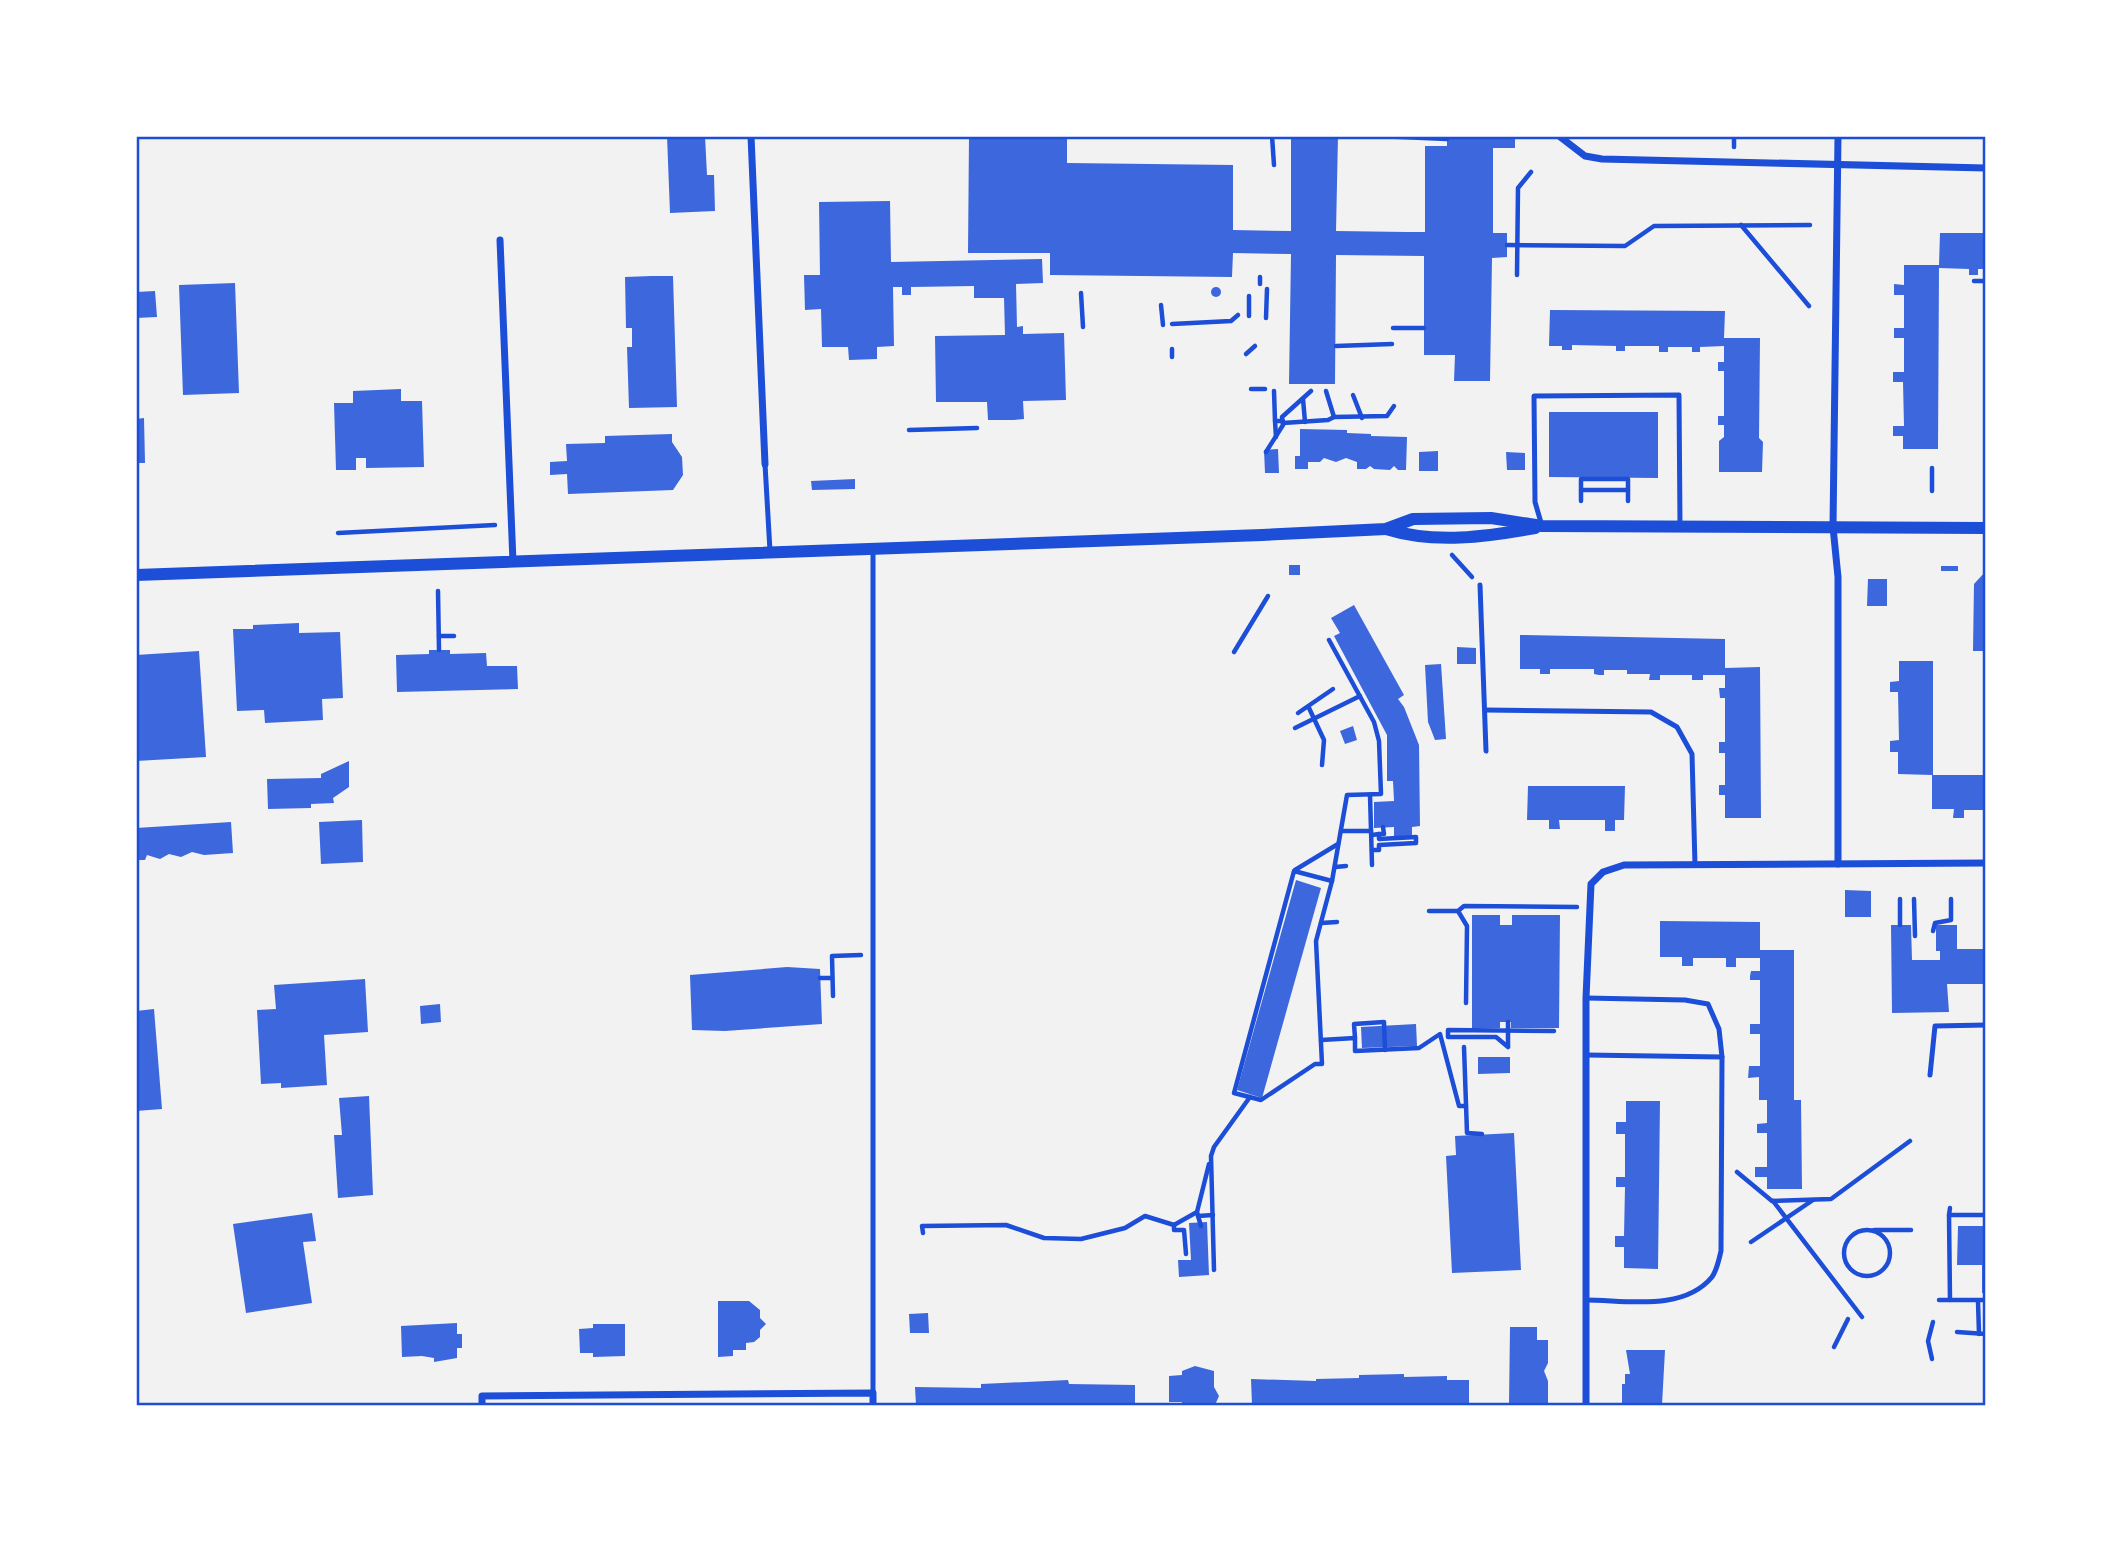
<svg xmlns="http://www.w3.org/2000/svg" width="2122" height="1542" font-family="Georgia,serif">
<style>
.building{fill:#3d67dc}
.lines{fill:none;stroke-linecap:round;stroke-linejoin:round}
.path{stroke:#1d4ed8;stroke-width:4.5}
.service{stroke:#1d4ed8;stroke-width:5}
.minor{stroke:#1d4ed8;stroke-width:7}
.tertiary{stroke:#1d4ed8;stroke-width:12}
.neatline{fill:none;stroke:#1d4ed8;stroke-width:2.5}
</style>
<rect width="100%" height="100%" fill="#f2f2f2"/>
<!-- building -->
<g class="building">
<polygon points="667,136 705,136 707,175 714,175 715,211 670,213"/>
<polygon points="969,136 1067,136 1067,163 1233,165 1233,230 1291,231 1291,136 1338,136 1336,231 1407,232 1425,232 1425,146 1447,146 1447,136 1515,136 1515,148 1493,148 1493,233 1507,233 1507,257 1492,258 1490,381 1454,381 1455,355 1424,355 1424,256 1336,255 1335,384 1289,384 1291,254 1233,253 1232,277 1050,275 1050,253 968,253"/>
<polygon points="890,201 891,262 1042,259 1043,283 1016,284 1017,327 1023,326 1023,334 1064,333 1066,400 1023,401 1024,419 1014,420 988,420 987,402 936,402 935,336 1005,335 1004,298 974,298 974,286 911,287 911,295 902,295 902,287 893,287 894,346 877,347 877,359 849,360 848,347 822,347 821,309 805,310 804,275 820,275 819,202"/>
<polygon points="1940,233 1985,233 1985,269 1978,269 1978,275 1969,275 1969,269 1939,268 1938,449 1903,449 1903,436 1893,436 1893,426 1904,426 1903,382 1893,382 1893,372 1904,372 1904,338 1894,338 1894,328 1904,328 1904,295 1894,295 1894,284 1904,285 1904,265 1939,265"/>
<polygon points="651,276 673,276 677,407 629,408 627,347 632,347 632,328 626,328 625,277"/>
<polygon points="235,283 239,393 183,395 179,285"/>
<circle cx="1216" cy="292" r="5"/>
<polygon points="155,291 157,317 136,318 136,292"/>
<polygon points="1550,310 1725,311 1724,338 1760,338 1759,438 1763,442 1762,472 1719,472 1719,441 1724,437 1724,425 1718,425 1718,416 1724,416 1724,371 1718,371 1718,362 1724,362 1724,346 1700,347 1700,352 1692,352 1692,347 1668,347 1668,352 1659,352 1659,346 1625,346 1625,351 1616,351 1616,346 1572,345 1572,350 1562,350 1562,346 1549,346"/>
<polygon points="401,389 401,401 422,401 424,467 366,468 366,458 356,458 356,470 336,470 334,403 353,403 353,391"/>
<polygon points="1549,412 1658,412 1658,478 1549,477"/>
<polygon points="144,418 145,463 136,463 136,419"/>
<polygon points="1300,429 1347,430 1347,433 1371,434 1371,436 1407,437 1406,470 1398,470 1394,466 1390,470 1374,469 1370,466 1366,469 1357,469 1357,462 1346,458 1336,462 1324,458 1320,462 1308,462 1308,469 1295,469 1295,456 1300,456"/>
<polygon points="672,434 672,442 682,457 683,475 673,490 568,494 567,474 550,475 550,462 567,461 566,444 605,443 605,436"/>
<polygon points="1278,449 1279,473 1265,473 1264,450"/>
<polygon points="1438,451 1438,471 1419,471 1419,452"/>
<polygon points="1506,452 1525,453 1525,470 1507,470"/>
<polygon points="855,479 855,489 812,490 811,481"/>
<rect x="1289" y="565" width="11" height="10"/>
<rect x="1941" y="566" width="17" height="5"/>
<polygon points="1985,572 1985,651 1973,651 1974,584"/>
<polygon points="1868,579 1887,579 1887,606 1867,606"/>
<polygon points="1354,605 1404,695 1398,699 1404,707 1419,745 1420,826 1412,827 1412,836 1394,836 1394,827 1374,828 1374,802 1394,801 1393,781 1387,781 1387,735 1334,636 1340,633 1331,618"/>
<polygon points="299,623 299,633 340,632 343,698 322,699 323,720 265,723 264,710 237,711 233,629 253,629 253,625"/>
<polygon points="1520,635 1725,639 1725,668 1760,667 1761,818 1725,818 1725,795 1719,795 1719,785 1725,785 1725,753 1719,753 1719,742 1725,742 1725,698 1720,698 1719,688 1725,688 1725,675 1703,675 1703,680 1692,680 1692,675 1660,675 1660,680 1649,680 1650,674 1627,674 1627,670 1604,670 1604,675 1599,675 1594,674 1594,669 1550,669 1550,674 1540,674 1540,669 1520,669"/>
<polygon points="1457,647 1476,648 1476,664 1457,664"/>
<polygon points="429,650 450,650 450,654 486,653 487,666 517,666 518,689 397,692 396,655 429,654"/>
<polygon points="199,651 206,757 136,761 136,655"/>
<polygon points="1899,661 1933,661 1933,775 1985,775 1985,810 1964,810 1964,818 1953,818 1954,809 1932,809 1932,775 1898,774 1898,752 1890,752 1890,741 1899,740 1898,692 1890,692 1890,682 1899,681"/>
<polygon points="1441,664 1446,739 1435,740 1428,722 1425,665"/>
<polygon points="1353,726 1357,740 1345,744 1340,731"/>
<polygon points="349,761 349,787 333,798 334,803 311,804 311,808 268,809 267,779 321,778 321,774"/>
<polygon points="1528,786 1625,786 1624,820 1615,820 1615,831 1605,831 1605,820 1559,820 1560,829 1549,829 1549,820 1527,820"/>
<polygon points="362,820 363,862 321,864 319,822"/>
<polygon points="231,822 233,853 204,855 192,852 181,857 169,854 160,859 147,855 145,860 136,860 136,828"/>
<polygon points="1296,880 1321,888 1262,1098 1237,1090"/>
<polygon points="1845,890 1871,891 1871,917 1845,917"/>
<polygon points="1472,915 1500,915 1500,925 1512,925 1512,915 1560,915 1559,1028 1511,1028 1511,1022 1500,1022 1500,1028 1472,1028"/>
<polygon points="1660,921 1760,922 1760,950 1794,950 1794,1100 1801,1100 1802,1189 1767,1189 1767,1177 1755,1177 1755,1167 1767,1167 1767,1133 1757,1133 1757,1124 1767,1123 1767,1100 1759,1100 1759,1077 1748,1078 1749,1066 1760,1066 1760,1034 1750,1034 1750,1024 1760,1024 1760,980 1750,980 1750,976 1751,971 1760,971 1760,958 1736,958 1736,967 1726,967 1726,958 1693,958 1693,966 1682,966 1682,957 1660,957"/>
<polygon points="1891,925 1911,925 1912,960 1940,960 1940,951 1936,951 1936,925 1957,925 1957,949 1985,949 1985,992 1983,992 1983,984 1947,984 1949,1012 1892,1013"/>
<polygon points="787,967 820,969 822,1024 725,1031 692,1030 690,975"/>
<polygon points="365,979 368,1032 324,1035 327,1085 281,1088 281,1083 261,1084 257,1010 276,1009 274,985"/>
<polygon points="440,1004 441,1022 421,1024 420,1006"/>
<polygon points="154,1009 162,1109 136,1111 136,1011"/>
<polygon points="1416,1024 1417,1046 1362,1048 1361,1027"/>
<polygon points="1478,1057 1510,1057 1510,1073 1478,1074"/>
<polygon points="369,1096 373,1195 338,1198 334,1135 342,1135 339,1098"/>
<polygon points="1626,1101 1660,1101 1658,1269 1624,1268 1624,1247 1615,1247 1615,1236 1624,1236 1625,1187 1616,1187 1616,1177 1625,1177 1625,1134 1616,1134 1616,1122 1626,1122"/>
<polygon points="1514,1133 1521,1270 1452,1273 1446,1156 1456,1155 1455,1136"/>
<polygon points="312,1213 316,1241 303,1242 312,1303 246,1313 233,1224"/>
<polygon points="1207,1222 1209,1275 1179,1277 1178,1260 1191,1260 1189,1223"/>
<polygon points="1958,1226 1985,1226 1985,1293 1982,1293 1982,1265 1957,1265"/>
<polygon points="718,1301 749,1301 760,1310 760,1318 766,1324 760,1330 760,1337 754,1342 746,1343 746,1350 733,1350 733,1356 718,1357"/>
<polygon points="928,1313 929,1333 910,1333 909,1314"/>
<polygon points="457,1323 457,1334 462,1334 462,1348 457,1348 457,1358 434,1362 434,1358 422,1356 402,1357 401,1326"/>
<polygon points="593,1324 625,1324 625,1356 593,1357 593,1353 580,1353 579,1329 593,1328"/>
<polygon points="1510,1327 1537,1327 1537,1340 1548,1340 1548,1363 1544,1371 1548,1381 1548,1404 1509,1405"/>
<polygon points="1626,1350 1665,1350 1662,1405 1622,1405 1622,1384 1625,1384 1625,1374 1630,1374"/>
<polygon points="1195,1366 1214,1371 1214,1387 1219,1396 1215,1405 1182,1405 1182,1402 1169,1402 1169,1376 1182,1375 1182,1371"/>
<polygon points="1404,1374 1404,1377 1447,1376 1447,1380 1469,1380 1469,1405 1252,1405 1251,1379 1316,1381 1316,1379 1359,1378 1359,1375"/>
<polygon points="1068,1380 1069,1384 1135,1385 1135,1405 916,1405 915,1387 981,1388 981,1384"/>
</g>
<g class="lines">
<!-- path -->
<g class="path">
<polyline points="1272,136 1274,165"/>
<polyline points="1377,136 1447,139"/>
<polyline points="1734,136 1734,147"/>
<polyline points="1741,225 1809,306"/>
<polyline points="1507,245 1625,246 1654,226 1810,225"/>
<polyline points="1517,275 1518,188 1531,172"/>
<polyline points="1260,277 1260,284"/>
<polyline points="1974,281 1986,281"/>
<polyline points="1081,293 1083,327"/>
<polyline points="1161,305 1163,325"/>
<polyline points="1249,316 1249,296"/>
<polyline points="1266,318 1267,289"/>
<polyline points="1172,324 1231,321 1238,315"/>
<polyline points="1393,328 1424,328"/>
<polyline points="1336,346 1392,344"/>
<polyline points="1172,349 1172,357"/>
<polyline points="1246,354 1255,346"/>
<polyline points="1251,389 1265,389"/>
<polyline points="1274,391 1275,421"/>
<polyline points="1326,391 1334,417"/>
<polyline points="1353,395 1362,418"/>
<polyline points="1303,399 1305,422"/>
<polyline points="1283,423 1328,420 1334,417 1387,416 1394,406"/>
<polyline points="909,430 977,428"/>
<polyline points="1276,437 1275,421 1283,421"/>
<polyline points="1266,452 1283,425 1282,417 1311,391"/>
<polyline points="1581,490 1628,490"/>
<polyline points="1932,491 1932,468"/>
<polyline points="1581,501 1581,479 1628,479 1628,501"/>
<polyline points="338,533 495,525"/>
<polyline points="1452,555 1472,577"/>
<polyline points="438,591 439,650"/>
<polyline points="439,636 454,636"/>
<polyline points="1329,640 1374,722 1379,741 1381,794 1347,795 1332,881"/>
<polyline points="1234,652 1268,596"/>
<polyline points="1309,708 1324,740 1322,765"/>
<polyline points="1298,713 1333,689"/>
<polyline points="1295,728 1360,696"/>
<polyline points="1370,795 1372,865"/>
<polyline points="1341,831 1371,831"/>
<polyline points="1379,834 1384,834 1383,827"/>
<polyline points="1372,850 1379,850 1379,845 1416,843 1416,837 1379,839 1379,834 1372,835"/>
<polyline points="1335,867 1346,866"/>
<polyline points="1295,870 1338,844"/>
<polygon points="1294,871 1332,881 1316,941 1322,1064 1315,1064 1261,1100 1234,1093"/>
<polyline points="1900,899 1900,925"/>
<polyline points="1914,899 1915,936"/>
<polyline points="1429,911 1458,911 1464,906 1577,907"/>
<polyline points="1458,911 1467,926 1466,1003"/>
<polyline points="1321,923 1337,922"/>
<polyline points="1933,931 1935,923 1951,920 1951,899"/>
<polyline points="820,978 832,978"/>
<polyline points="833,996 832,956 861,955"/>
<polyline points="1508,1022 1508,1046"/>
<polyline points="1355,1038 1354,1024 1384,1022 1385,1050"/>
<polyline points="1321,1040 1355,1038 1355,1051 1419,1048 1440,1034 1459,1106 1466,1106"/>
<polyline points="1464,1047 1467,1133 1482,1134"/>
<polyline points="1508,1047 1496,1037 1448,1037 1448,1030 1554,1031"/>
<polyline points="1209,1164 1197,1212 1198,1216 1213,1215"/>
<polyline points="1737,1172 1772,1201 1831,1199 1910,1141"/>
<polyline points="1773,1201 1862,1317"/>
<polyline points="1949,1215 1950,1208"/>
<polyline points="1198,1216 1201,1226"/>
<polyline points="1874,1230 1911,1230"/>
<circle cx="1867" cy="1253" r="23"/>
<polyline points="923,1233 922,1226 1006,1225 1044,1238 1081,1239 1125,1228 1145,1216 1174,1225"/>
<polyline points="1751,1242 1813,1200"/>
<polyline points="1186,1254 1184,1230 1174,1230 1174,1225 1197,1212"/>
<polyline points="1214,1270 1211,1156 1214,1147 1250,1097"/>
<polyline points="1939,1300 1986,1300"/>
<polyline points="1950,1300 1949,1215 1986,1215"/>
<polyline points="1978,1301 1979,1334"/>
<polyline points="1957,1332 1986,1334"/>
<polyline points="1834,1347 1848,1319"/>
<polyline points="1932,1359 1928,1341 1933,1322"/>
</g>
<!-- service -->
<g class="service">
<polyline points="765,464 770,551"/>
<polyline points="1542,526 1535,502 1534,396 1679,395 1680,526"/>
<polyline points="873,549 873,1393"/>
<polyline points="1480,585 1486,751"/>
<polyline points="1485,710 1651,712 1677,727 1692,754 1695,865"/>
<polyline points="1586,1055 1722,1057"/>
<polyline points="1930,1075 1935,1026 1986,1025"/>
<path d="M1586 1300C1626 1300 1683 1312 1712 1277 1717 1270 1719 1259 1721 1251L1722 1057 1719 1029 1708 1004 1685 1000 1586 998"/>
</g>
<!-- minor -->
<g class="minor">
<polyline points="751,136 765,464"/>
<polyline points="1559,136 1585,156 1602,159 1986,168"/>
<polyline points="500,240 513,562"/>
<polyline points="1838,864 1838,577 1833,527 1838,136"/>
<polyline points="482,1406 482,1396 873,1393 873,1406"/>
<polyline points="1586,1406 1586,998 1591,884 1603,872 1624,865 1986,863"/>
</g>
<!-- tertiary -->
<g class="tertiary">
<path d="M1386 529C1434 544 1486 537 1535 528"/>
<polyline points="136,575 1262,535 1386,529 1413,519 1491,518 1542,526 1986,528"/>
</g>
</g>
<!-- border -->
<rect width="2122" height="1542" fill="none" stroke="#ffffff" stroke-width="276"/>
<rect x="138" y="138" width="1846" height="1266" class="neatline"/>
</svg>
